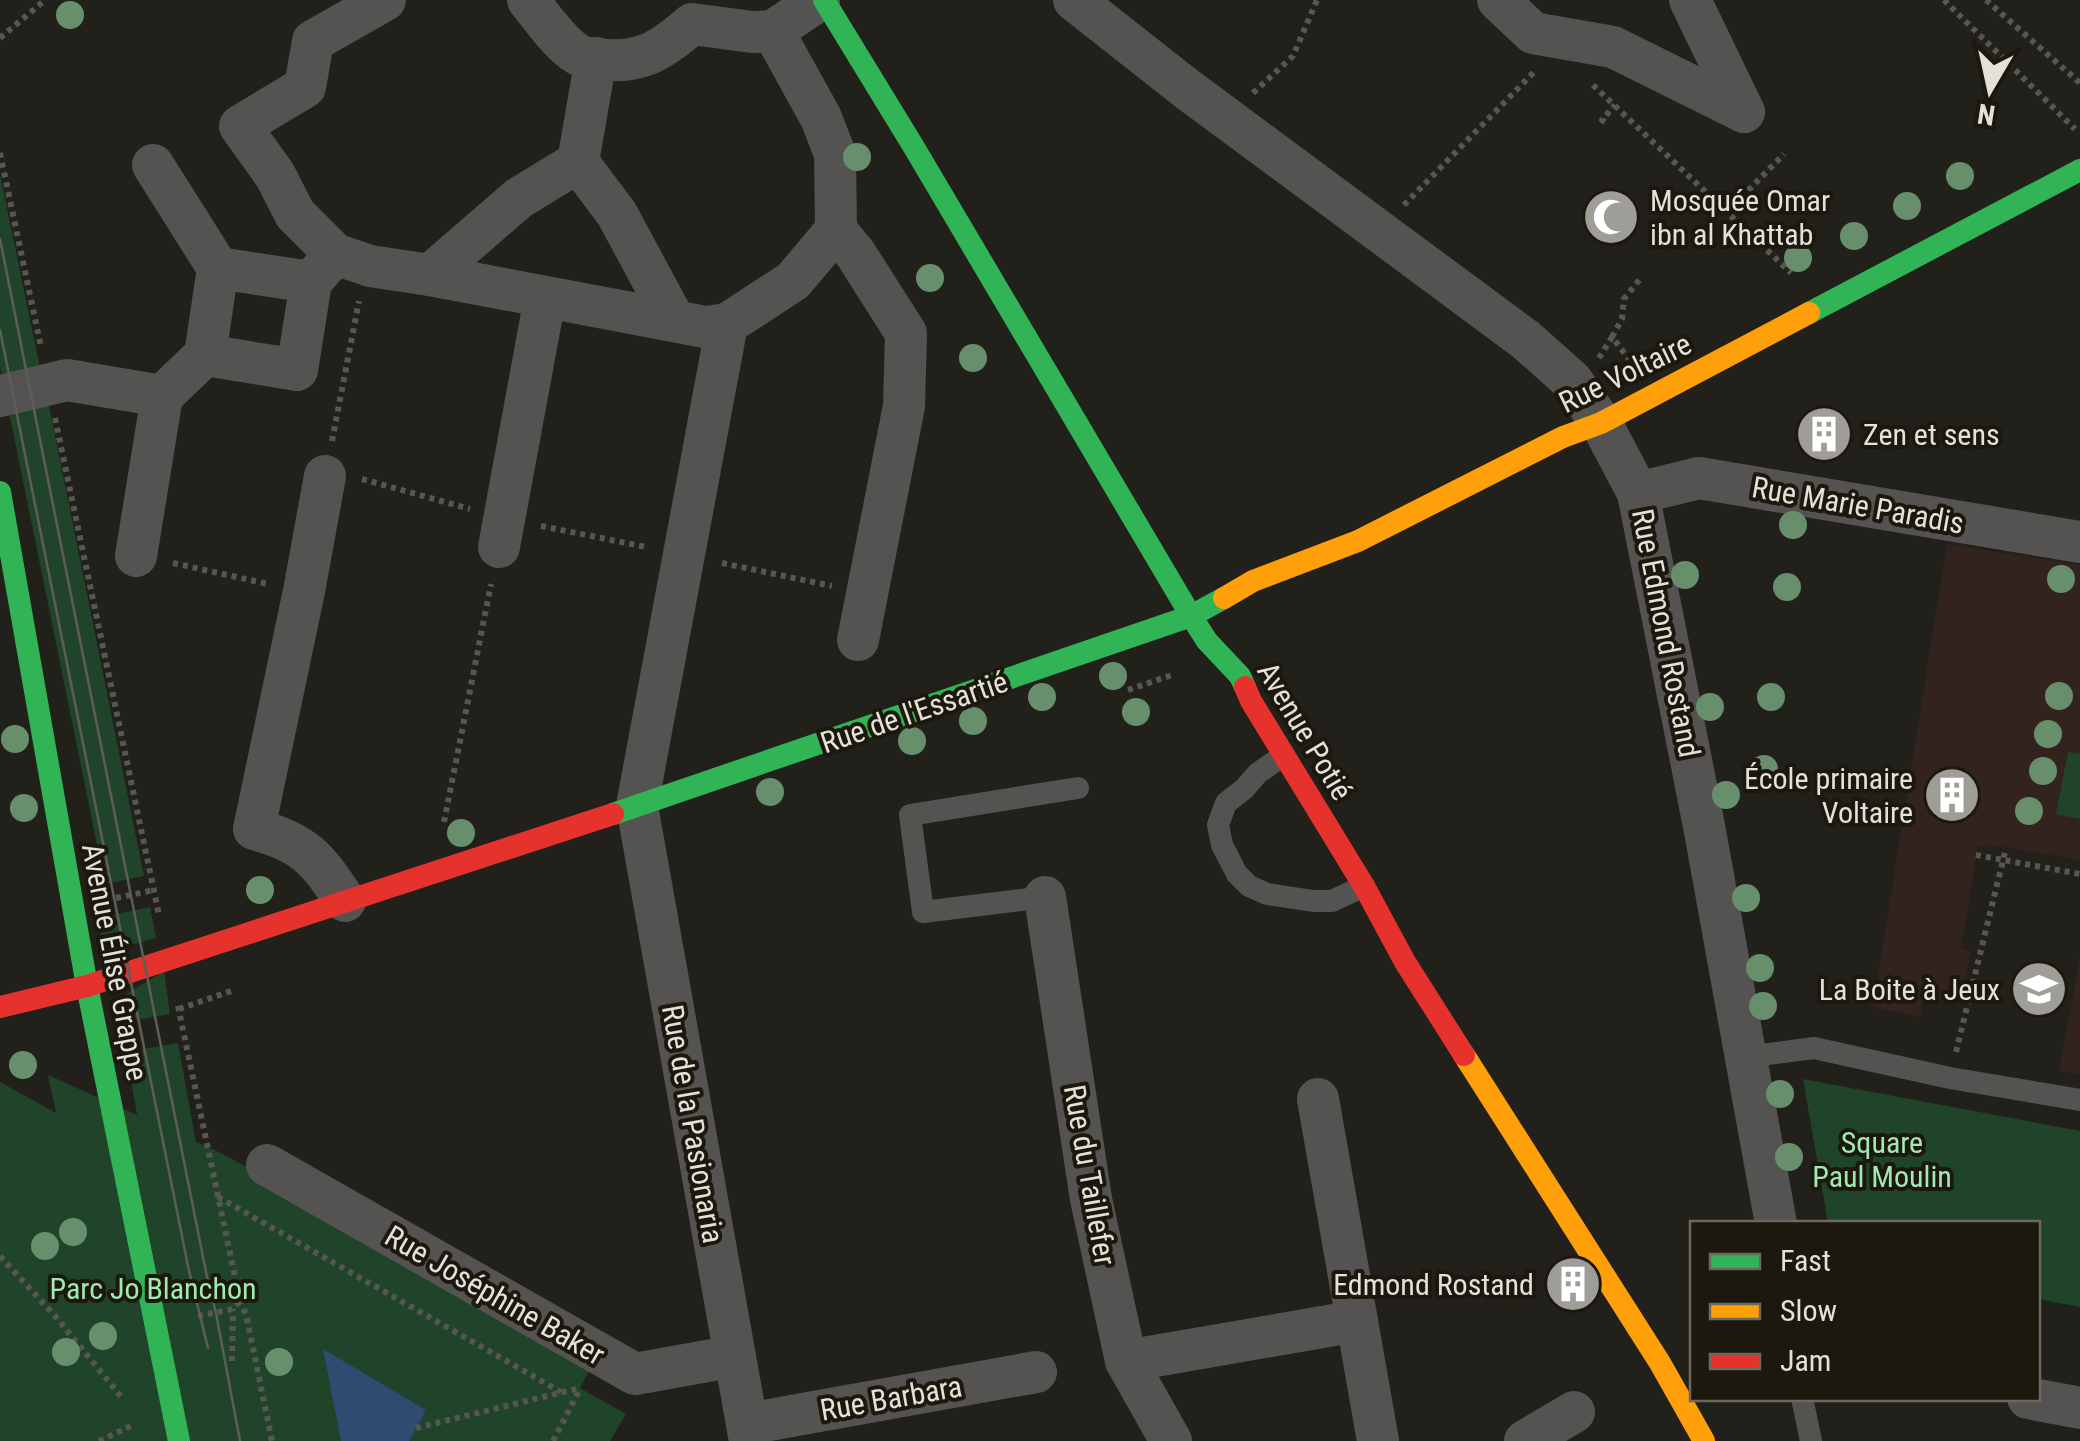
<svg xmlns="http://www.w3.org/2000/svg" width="2080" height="1441" font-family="'Roboto Condensed',sans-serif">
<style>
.education{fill:#33231e}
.green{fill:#1f4429}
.water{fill:#2f4b70}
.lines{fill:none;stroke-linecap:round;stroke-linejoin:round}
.path{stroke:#585653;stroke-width:6;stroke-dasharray:5 5;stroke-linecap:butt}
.lane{stroke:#555352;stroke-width:22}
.street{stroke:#555352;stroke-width:42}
.fast{stroke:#30b455;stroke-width:22}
.slow{stroke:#ff9f0a;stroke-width:22}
.jam{stroke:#e5322d;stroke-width:22}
.tram{stroke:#5e5d5b;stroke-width:2.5}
.tree{fill:#678f6c}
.labels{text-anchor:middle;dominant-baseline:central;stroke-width:8;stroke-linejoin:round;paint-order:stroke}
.poi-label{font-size:30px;fill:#e3e1da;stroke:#1c180d;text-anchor:end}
.street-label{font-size:30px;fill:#e3e1da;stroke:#1c180d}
.park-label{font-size:30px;fill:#a0eab0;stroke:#1c180d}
</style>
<rect width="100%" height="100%" fill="#22201a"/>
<!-- education -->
<g class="education">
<polygon points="1947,544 2080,565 2080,860 1990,845 1989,848 1978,846 1961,948 1971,951 1962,1002 1924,996 1920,1017 1873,1007"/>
<polygon points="2080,958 2080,1074 2059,1070"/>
</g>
<!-- green -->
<g class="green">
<polygon points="0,174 40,368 2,374 0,366"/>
<polygon points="48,401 144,876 105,884 8,407"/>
<polygon points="2068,752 2080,754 2080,819 2056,814"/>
<polygon points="150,907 156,938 123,947 101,937 97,918"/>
<polygon points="164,971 170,1014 118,1023 115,1001"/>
<polygon points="178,1043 196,1142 221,1153 595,1360 580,1388 626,1414 610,1441 0,1441 0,1082 56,1113 48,1075 137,1115 126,1052"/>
<polygon points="1803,1079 2080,1131 2080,1307 2038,1299 2038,1224 1828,1223"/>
</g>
<!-- water -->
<polygon class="water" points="323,1349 426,1410 409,1441 341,1441"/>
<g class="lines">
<!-- path -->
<g class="path">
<polyline points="1944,0 2075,129"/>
<polyline points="1986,0 2080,83"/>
<polyline points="0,38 45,0"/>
<polyline points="1593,85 1791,273"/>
<polyline points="1253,93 1293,56 1317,0"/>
<polyline points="1605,122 1602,120 1615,105"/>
<polyline points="0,153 41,347"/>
<polyline points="1404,205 1535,71"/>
<polyline points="1709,215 1714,210 1728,211 1784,154"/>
<polyline points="1612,337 1622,319 1624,299 1640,279"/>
<polyline points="1599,358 1612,337 1629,359"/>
<polyline points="55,418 159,915"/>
<polyline points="332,441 359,301"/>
<polyline points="362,479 470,509"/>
<polyline points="541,526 646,547"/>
<polyline points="173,563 268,584"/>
<polyline points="722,563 832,586"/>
<polyline points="1128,690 1172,675"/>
<polyline points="444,822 491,584"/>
<polyline points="1976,855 2080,874"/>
<polyline points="116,898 154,890"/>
<polyline points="178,1006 240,1301 246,1314 272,1441"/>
<polyline points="179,1009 234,990"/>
<polyline points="1956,1052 2006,848"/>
<polyline points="218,1197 561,1392"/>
<polyline points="0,1256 55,1316 123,1399"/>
<polyline points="198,1316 233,1309 240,1301"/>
<polyline points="232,1361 233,1309"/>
<polyline points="416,1428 580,1388"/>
<polyline points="99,1441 133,1425"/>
<polyline points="553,1441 580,1389"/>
</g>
<!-- lane -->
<g class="lane">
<polyline points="1284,755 1258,773 1244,789 1226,803 1218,825 1222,845 1237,874 1249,886 1267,894 1313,901 1332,901 1364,886"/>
<polyline points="1045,897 923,912 910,815 1078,788"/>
<polyline points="1746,1057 1814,1048 1950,1078 2080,1100"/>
<polyline points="1802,1398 1811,1441"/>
</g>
<!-- street -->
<g class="street">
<polyline points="385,0 313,41 305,87 240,126 275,175 295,214 335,254 370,266 430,275 705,327 727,324 793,281 836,230 835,154 821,118 773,31 819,0"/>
<path d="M528 0C541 16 564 50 583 57 588 59 594 58 599 59 640 65 662 50 692 24L752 32 773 31"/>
<polyline points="1074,0 1187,89 1526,340 1572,381 1601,423 1638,493 1704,826 1776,1224"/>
<polyline points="1498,0 1533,33 1613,47 1744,112"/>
<polyline points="1690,0 1744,112"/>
<polyline points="578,162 596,58"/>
<polyline points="153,165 218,268"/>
<polyline points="836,230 855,253 906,333 904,406 858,640"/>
<polyline points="430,275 519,198 578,162 617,214 674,320"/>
<polyline points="311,282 218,268 205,355 297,370 311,282 335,254"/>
<polyline points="727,324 637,806 750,1441"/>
<polyline points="0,396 67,380 162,396 205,355"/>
<path d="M325 476 304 591 254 829C305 843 317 858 345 901"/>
<polyline points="1638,493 1699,478 2080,542"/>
<polyline points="499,547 545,298"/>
<polyline points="136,556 162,396"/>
<polyline points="1045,897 1091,1199 1126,1361 1171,1441"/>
<polyline points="1318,1099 1378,1441"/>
<polyline points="267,1165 635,1374 735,1356"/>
<polyline points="1126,1361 1357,1321"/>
<polyline points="2028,1398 2080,1408"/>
<polyline points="747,1424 1036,1372"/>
<polyline points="1525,1441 1574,1412"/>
</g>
<!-- fast -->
<g class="fast">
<polyline points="824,0 915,149 1191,616 1207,641 1240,676 1245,687"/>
<polyline points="1809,313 2080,170"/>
<polyline points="0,492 87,986 179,1441"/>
<polyline points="613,814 1191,616 1224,598"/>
</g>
<!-- slow -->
<g class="slow">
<polyline points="1224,598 1253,581 1358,541 1563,437 1601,423 1809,313"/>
<polyline points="1464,1055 1660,1363 1704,1441"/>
</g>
<!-- jam -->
<g class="jam">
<polyline points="1245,687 1251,701 1364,886 1405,962 1464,1055"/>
<polyline points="0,1007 87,986 613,814"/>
</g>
<!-- tram -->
<g class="tram">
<polyline points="0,239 208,1282 216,1313 240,1441"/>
<polyline points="0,330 189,1271 208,1348"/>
</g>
</g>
<!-- trees -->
<g class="tree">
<circle cx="70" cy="15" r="14"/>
<circle cx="857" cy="157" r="14"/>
<circle cx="1960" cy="176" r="14"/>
<circle cx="1907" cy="206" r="14"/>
<circle cx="1854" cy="236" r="14"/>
<circle cx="1798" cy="258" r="14"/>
<circle cx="930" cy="278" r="14"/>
<circle cx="973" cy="358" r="14"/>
<circle cx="1793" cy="525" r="14"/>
<circle cx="1685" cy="575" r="14"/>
<circle cx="2061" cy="579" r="14"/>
<circle cx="1787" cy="587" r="14"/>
<circle cx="1113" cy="676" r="14"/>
<circle cx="2059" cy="696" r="14"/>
<circle cx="1042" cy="697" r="14"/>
<circle cx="1771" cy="697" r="14"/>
<circle cx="1710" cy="707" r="14"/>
<circle cx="1136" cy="712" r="14"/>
<circle cx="973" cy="721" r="14"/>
<circle cx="2048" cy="734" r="14"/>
<circle cx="15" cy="739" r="14"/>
<circle cx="912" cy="741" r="14"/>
<circle cx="1764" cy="769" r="14"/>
<circle cx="2043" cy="771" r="14"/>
<circle cx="770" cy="792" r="14"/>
<circle cx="1726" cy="795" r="14"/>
<circle cx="24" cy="808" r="14"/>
<circle cx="2029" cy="811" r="14"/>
<circle cx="461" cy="833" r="14"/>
<circle cx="260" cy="890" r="14"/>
<circle cx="1746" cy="898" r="14"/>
<circle cx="1760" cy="968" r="14"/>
<circle cx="1763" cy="1006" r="14"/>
<circle cx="23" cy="1065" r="14"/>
<circle cx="1780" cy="1094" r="14"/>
<circle cx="1789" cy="1157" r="14"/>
<circle cx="73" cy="1232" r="14"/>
<circle cx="45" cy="1246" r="14"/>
<circle cx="103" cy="1336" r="14"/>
<circle cx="66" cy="1352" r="14"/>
<circle cx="279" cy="1362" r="14"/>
</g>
<!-- icons -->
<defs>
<g id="mosque-disc" transform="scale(2.875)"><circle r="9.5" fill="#9f9d97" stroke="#1c180d"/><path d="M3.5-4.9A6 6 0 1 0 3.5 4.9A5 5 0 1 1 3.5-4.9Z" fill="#fff"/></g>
<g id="building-disc" transform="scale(2.875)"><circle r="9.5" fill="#9f9d97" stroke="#1c180d"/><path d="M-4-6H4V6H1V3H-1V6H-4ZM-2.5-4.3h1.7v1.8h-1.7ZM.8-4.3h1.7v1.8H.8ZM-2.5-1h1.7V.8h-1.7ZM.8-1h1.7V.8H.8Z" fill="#fff"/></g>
<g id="school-disc" transform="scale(2.875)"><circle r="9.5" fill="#9f9d97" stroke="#1c180d"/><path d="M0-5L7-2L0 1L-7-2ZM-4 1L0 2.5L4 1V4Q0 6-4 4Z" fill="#fff"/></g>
</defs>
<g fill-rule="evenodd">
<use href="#mosque-disc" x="1611" y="217"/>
<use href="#building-disc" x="1824" y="434"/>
<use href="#building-disc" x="1952" y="795"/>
<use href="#school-disc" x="2039" y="989"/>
<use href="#building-disc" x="1573" y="1284"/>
</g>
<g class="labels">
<!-- poi labels -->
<g class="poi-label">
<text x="1650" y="200" text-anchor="start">Mosquée Omar<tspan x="1650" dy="34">ibn al Khattab</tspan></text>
<text x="1863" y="434" text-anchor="start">Zen et sens</text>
<text x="1913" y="778">École primaire<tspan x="1913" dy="34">Voltaire</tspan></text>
<text x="2000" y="989">La Boite à Jeux</text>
<text x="1534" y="1284">Edmond Rostand</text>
</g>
<!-- street labels -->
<g class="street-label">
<text transform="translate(1625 373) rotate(-26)">Rue Voltaire</text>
<text transform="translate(1858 505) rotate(10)">Rue Marie Paradis</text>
<text transform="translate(1666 633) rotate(79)">Rue Edmond Rostand</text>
<text transform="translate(914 712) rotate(-19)">Rue de l'Essartié</text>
<text transform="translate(1305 731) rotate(59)">Avenue Potié</text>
<text transform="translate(115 962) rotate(79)">Avenue Élise Grappe</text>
<text transform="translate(693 1124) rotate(80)">Rue de la Pasionaria</text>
<text transform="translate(1090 1175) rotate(80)">Rue du Taillefer</text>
<text transform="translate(495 1295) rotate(30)">Rue Joséphine Baker</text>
<text transform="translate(891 1398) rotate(-10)">Rue Barbara</text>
</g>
<!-- park labels -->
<g class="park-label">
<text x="1882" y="1142">Square<tspan x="1882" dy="34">Paul Moulin</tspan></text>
<text x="153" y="1288">Parc Jo Blanchon</text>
</g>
</g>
<!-- legend -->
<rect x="1690" y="1221" width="350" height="180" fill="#1c180d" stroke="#6c685f" stroke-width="2.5"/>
<rect x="1710" y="1254" width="50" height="15" fill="#30b455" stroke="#6c685f" stroke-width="2.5"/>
<text x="1780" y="1271" font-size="30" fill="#e3e1da">Fast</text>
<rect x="1710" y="1304" width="50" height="15" fill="#ff9f0a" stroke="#6c685f" stroke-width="2.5"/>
<text x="1780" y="1321" font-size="30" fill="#e3e1da">Slow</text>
<rect x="1710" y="1354" width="50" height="15" fill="#e5322d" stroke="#6c685f" stroke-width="2.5"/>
<text x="1780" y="1371" font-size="30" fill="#e3e1da">Jam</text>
<!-- north arrow -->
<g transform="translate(1990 90) rotate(189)" stroke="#1c180d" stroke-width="8" paint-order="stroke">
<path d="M0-8L18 38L0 25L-18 38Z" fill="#e3e1da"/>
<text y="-15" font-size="28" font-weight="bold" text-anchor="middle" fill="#e3e1da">N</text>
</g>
</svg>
